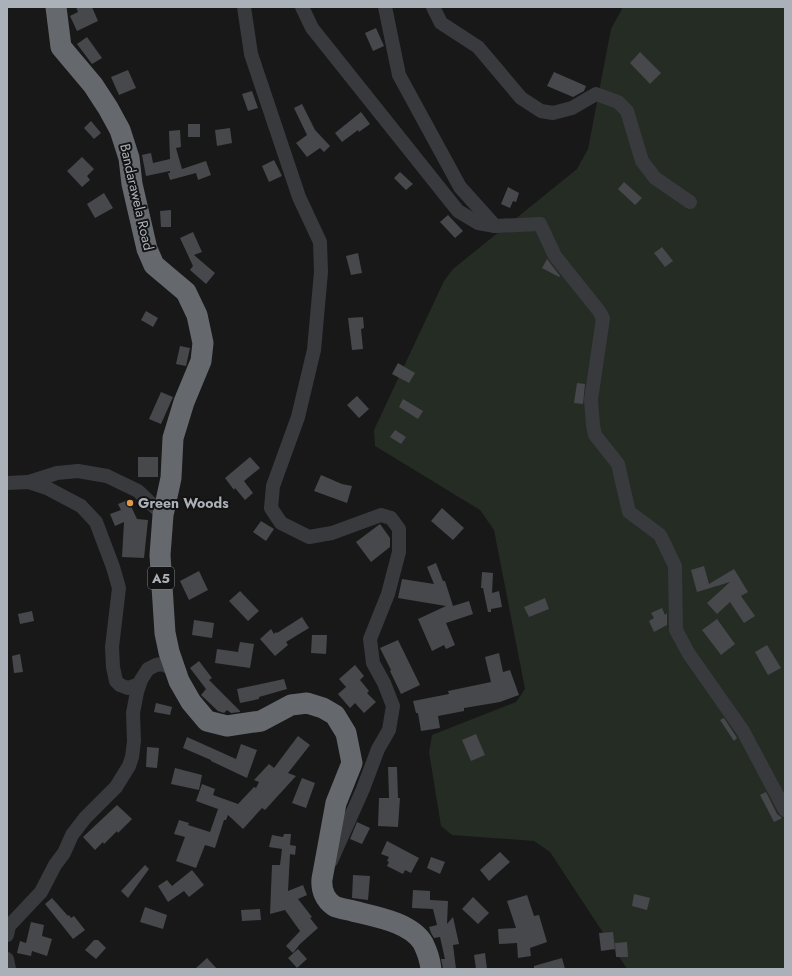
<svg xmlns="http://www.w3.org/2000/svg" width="792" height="976" font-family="Jost,sans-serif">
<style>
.green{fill:#242c24}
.building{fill:#47484c}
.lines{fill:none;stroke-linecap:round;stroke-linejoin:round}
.minor{stroke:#393a3e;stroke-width:14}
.highway{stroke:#65696e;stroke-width:21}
.poi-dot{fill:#e09748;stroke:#131314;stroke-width:1.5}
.labels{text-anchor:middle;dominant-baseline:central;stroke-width:4;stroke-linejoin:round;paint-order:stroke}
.shield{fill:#131314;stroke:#7d8287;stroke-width:1}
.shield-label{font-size:13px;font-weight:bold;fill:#abb1b8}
.street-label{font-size:14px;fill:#abb1b8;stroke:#131314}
.poi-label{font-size:14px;font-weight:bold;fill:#abb1b8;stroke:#131314;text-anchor:start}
</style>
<rect width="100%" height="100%" fill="#181819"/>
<!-- green -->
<polygon class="green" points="623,7 785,7 785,969 627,969 550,852 534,841 452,835 441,826 429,752 432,735 516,702 525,689 494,530 480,510 375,446 374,430 444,281 453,269 577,169 588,149 611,29"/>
<!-- building -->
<g class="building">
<polygon points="76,7 92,7 98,21 77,31 70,16 78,12"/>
<polygon points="376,28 384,46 373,51 365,33"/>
<polygon points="87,37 102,58 92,64 77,44"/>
<polygon points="640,52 661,73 650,84 630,63"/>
<polygon points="128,70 136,88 119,95 111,77"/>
<polygon points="554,72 586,86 584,91 573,97 547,86"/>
<polygon points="252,91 258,108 248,111 242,94"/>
<polygon points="302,104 315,130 330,146 324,152 320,148 307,157 296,143 307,135 294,108"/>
<polygon points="361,112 370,124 359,132 358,130 342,142 335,133"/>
<polygon points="91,121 101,133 94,139 84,128"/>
<rect x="188" y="124" width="12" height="13"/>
<polygon points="230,128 232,143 217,146 215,130"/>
<polygon points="180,130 181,147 176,148 182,169 206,161 211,175 198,180 196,173 170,180 168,173 170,173 170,171 146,176 142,155 151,153 153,163 170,159 169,131"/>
<polygon points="82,157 94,169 87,176 90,180 82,187 67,171"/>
<polygon points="274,160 282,176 269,182 262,166"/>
<polygon points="400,172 413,184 406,190 394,178"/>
<polygon points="624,182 642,198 635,205 618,189"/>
<polygon points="508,187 519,193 516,202 513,201 510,208 501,204"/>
<polygon points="104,193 113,208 95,218 87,204"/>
<polygon points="171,210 171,227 161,227 160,211"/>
<polygon points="448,215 463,231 455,238 440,222"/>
<polygon points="193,232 202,252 194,255 215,273 206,284 190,270 193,266 180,238"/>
<polygon points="662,247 673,261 665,267 654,253"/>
<polygon points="358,253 362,273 351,275 346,256"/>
<polygon points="547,259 560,276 559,277 542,268"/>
<polygon points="146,311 158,318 153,327 141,320"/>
<polygon points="363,317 364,328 361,329 363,349 352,350 348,318"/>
<polygon points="180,346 190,348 186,366 176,364"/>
<polygon points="398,363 415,373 409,383 392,374"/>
<polygon points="577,383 585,384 583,404 574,403"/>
<polygon points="161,392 173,397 161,424 149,419"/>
<polygon points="357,396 369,409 359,418 347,405"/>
<polygon points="403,399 423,411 418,419 399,407"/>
<polygon points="395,430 406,437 401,444 390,437"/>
<rect x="138" y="457" width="20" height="20"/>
<polygon points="250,457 260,468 244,481 253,493 245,500 235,488 234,490 225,478"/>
<polygon points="321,475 342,484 352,486 347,503 314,491"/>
<polygon points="128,500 137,519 148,520 144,558 122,557 124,522 115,526 110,514 121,510 118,504"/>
<polygon points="442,508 464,528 453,540 431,521"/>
<polygon points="261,521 274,529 266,541 253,532"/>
<polygon points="380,524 390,538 390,547 371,562 356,542"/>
<polygon points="436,563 443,581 445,581 453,606 469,601 473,614 446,623 455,645 446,649 444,645 432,651 418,619 446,606 398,598 402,579 434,584 427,567"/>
<polygon points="704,566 709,584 734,569 748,592 741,596 755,616 744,623 730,602 717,614 707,603 730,582 697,592 691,570"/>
<polygon points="199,571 208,590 189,600 180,581"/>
<polygon points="482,572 493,573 492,593 499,591 502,607 491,609 491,612 488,612 483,588 481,588"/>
<polygon points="240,591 259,611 248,621 229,601"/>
<polygon points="545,598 549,609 529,617 524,607"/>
<polygon points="662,608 665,615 667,613 667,625 654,632 649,621 654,618 651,613"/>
<polygon points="32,611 34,621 20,624 18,614"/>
<polygon points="302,617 309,628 286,642 288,645 275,656 260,639 271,629 274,634 276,632 277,633"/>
<polygon points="717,619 735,644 721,655 702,630"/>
<polygon points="194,620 214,623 212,638 192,635"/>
<polygon points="312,635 327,635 326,654 311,653"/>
<polygon points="398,640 420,685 401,694 390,671 391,670 380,648"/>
<polygon points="240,642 254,644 250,668 215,663 217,649 238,652"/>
<polygon points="767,645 781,668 768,675 755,652"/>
<polygon points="499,653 503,672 510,670 519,695 500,702 464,708 464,711 438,716 440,728 421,731 418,713 416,713 413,701 449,694 448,691 491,682 485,657"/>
<polygon points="20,654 23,672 14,673 12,656"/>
<polygon points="199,661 212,678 209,680 240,711 240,712 231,713 227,710 224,713 218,711 201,695 206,689 190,668"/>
<polygon points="355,665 364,676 360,680 369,691 367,693 376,702 364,713 355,703 350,708 338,694 346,687 339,679"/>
<polygon points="284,679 287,689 259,697 259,699 240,703 237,689"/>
<polygon points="156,703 172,707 170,715 154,712"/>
<polygon points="724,718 737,738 734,741 720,720"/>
<polygon points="476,734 485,755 471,761 462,740"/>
<polygon points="298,736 310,745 288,773 296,776 265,810 262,808 243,829 228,815 226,820 224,820 215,848 205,845 196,868 176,861 185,837 174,834 179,820 189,823 188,825 210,832 218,809 196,801 202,784 215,789 213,795 238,804 254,787 256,788 259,782 254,780 269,764 274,768"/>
<polygon points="187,737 236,759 241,744 257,750 247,778 211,761 211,760 183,748"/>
<polygon points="147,747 159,748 157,768 146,767"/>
<polygon points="388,767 397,767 398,798 400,798 398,827 378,826 379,798 389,798"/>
<polygon points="175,768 202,775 199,790 171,784"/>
<polygon points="302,778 315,783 306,808 292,803"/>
<polygon points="766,792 777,814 782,818 774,822 760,795"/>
<polygon points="117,805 132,819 118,833 117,831 104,844 103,842 95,850 83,837"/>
<polygon points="357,822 370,828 362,844 350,839"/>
<polygon points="284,834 291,834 290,845 296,846 295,855 290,854 288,891 303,885 307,895 298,899 312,917 310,918 318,928 300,944 293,953 286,946 300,931 285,910 270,914 272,865 280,865 282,849 269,847 272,835 283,837"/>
<polygon points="387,841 419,858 411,873 405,870 403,874 387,866 389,862 387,861 389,857 381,854"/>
<polygon points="500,852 510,862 489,881 480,870"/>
<polygon points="431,857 445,862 440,874 427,868"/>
<polygon points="145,865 149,869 128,898 121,891"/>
<polygon points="192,870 204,885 189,897 184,891 168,902 158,886 167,880 172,886"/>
<polygon points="353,875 370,876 368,900 352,898"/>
<polygon points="413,890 430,891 430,900 448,901 447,924 453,917 459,944 453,945 456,969 443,969 441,959 445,959 440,937 434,938 431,933 429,927 437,925 433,909 412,908"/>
<polygon points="634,894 650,898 647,910 632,906"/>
<polygon points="527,895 534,916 539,915 547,942 530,948 531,956 518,958 517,943 499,944 498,929 516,928 507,901"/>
<polygon points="473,897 489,913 478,924 462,909"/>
<polygon points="52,898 68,916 69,915 71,918 74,916 85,930 73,939 45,904"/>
<polygon points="145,907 167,915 163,929 140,922"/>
<polygon points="260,909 261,920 242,921 241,910"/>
<polygon points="31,922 44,925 42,936 52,939 47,956 32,951 31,956 17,953 20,941 26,943"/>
<polygon points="613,932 615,949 601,951 599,933"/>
<polygon points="94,940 98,940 106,948 96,959 85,950"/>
<polygon points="627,942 628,957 616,957 615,943"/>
<polygon points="298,949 307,959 297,968 288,958"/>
<polygon points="485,953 487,969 476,969 474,955"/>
<polygon points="207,958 217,969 195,969"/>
<polygon points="562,958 565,969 534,969 534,966"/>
</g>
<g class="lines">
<!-- minor -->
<g class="minor">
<polyline points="244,7 251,54 299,197 320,242 321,272 314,350 298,417 273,486 271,508 281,523 309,537 332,533 381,515 391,518 399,529 399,552 388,594 370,639 373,663 384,683 393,706 389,730 378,749 363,789 331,861"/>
<polyline points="302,7 312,28 458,211 478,223 495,226 540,224 555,256 599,311 603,318 591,400 593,425 595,435 618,464 629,512 660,535 675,566 676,630 689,654 743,731 785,810"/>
<polyline points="385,7 399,75 460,187 495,226"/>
<polyline points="433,7 441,23 478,47 521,98 541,111 553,113 572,108 596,94 618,102 627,111 642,161 655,178 690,202"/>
<polyline points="29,482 57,473 78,471 107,476 138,491 163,515"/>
<polyline points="7,483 29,482 47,488 81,506 96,522 113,567 119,588 112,647 113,667 116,681 120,685 128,688 139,684"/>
<polyline points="7,935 9,926 41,892 55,865 64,853 72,835 85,818 116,787 129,766 132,757 134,741 133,713 137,692 141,680 148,669 156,665 162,664 169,667 176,673"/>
<polyline points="7,959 9,969"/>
</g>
<!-- highway -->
<path class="highway" d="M56 7 61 47 93 85 108 108 120 130 129 158 132 184 147 249 154 265 186 292 197 315 203 343 201 361 184 402 173 438 171 478 163 515 160 555 165 633 169 652 179 681 191 702 207 721 227 726 261 721 291 705 307 703 323 708 335 715 346 733 352 763 336 803 322 879C321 890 325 900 334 906 338 908 344 909 349 910 371 916 410 921 423 943 427 951 430 960 431 969"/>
</g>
<!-- markers -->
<circle class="poi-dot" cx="130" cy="503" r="4"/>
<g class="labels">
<!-- shield labels -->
<rect class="shield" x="148" y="567" width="26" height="22" rx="3"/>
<g class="shield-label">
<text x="161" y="578">A5</text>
</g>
<!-- street labels -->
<g class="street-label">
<text transform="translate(137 197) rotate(77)">Bandarawela Road</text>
</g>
<!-- poi labels -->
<g class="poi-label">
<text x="138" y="503">Green Woods</text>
</g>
</g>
<!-- border -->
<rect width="792" height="976" fill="none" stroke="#abb1b8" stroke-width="16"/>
</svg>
